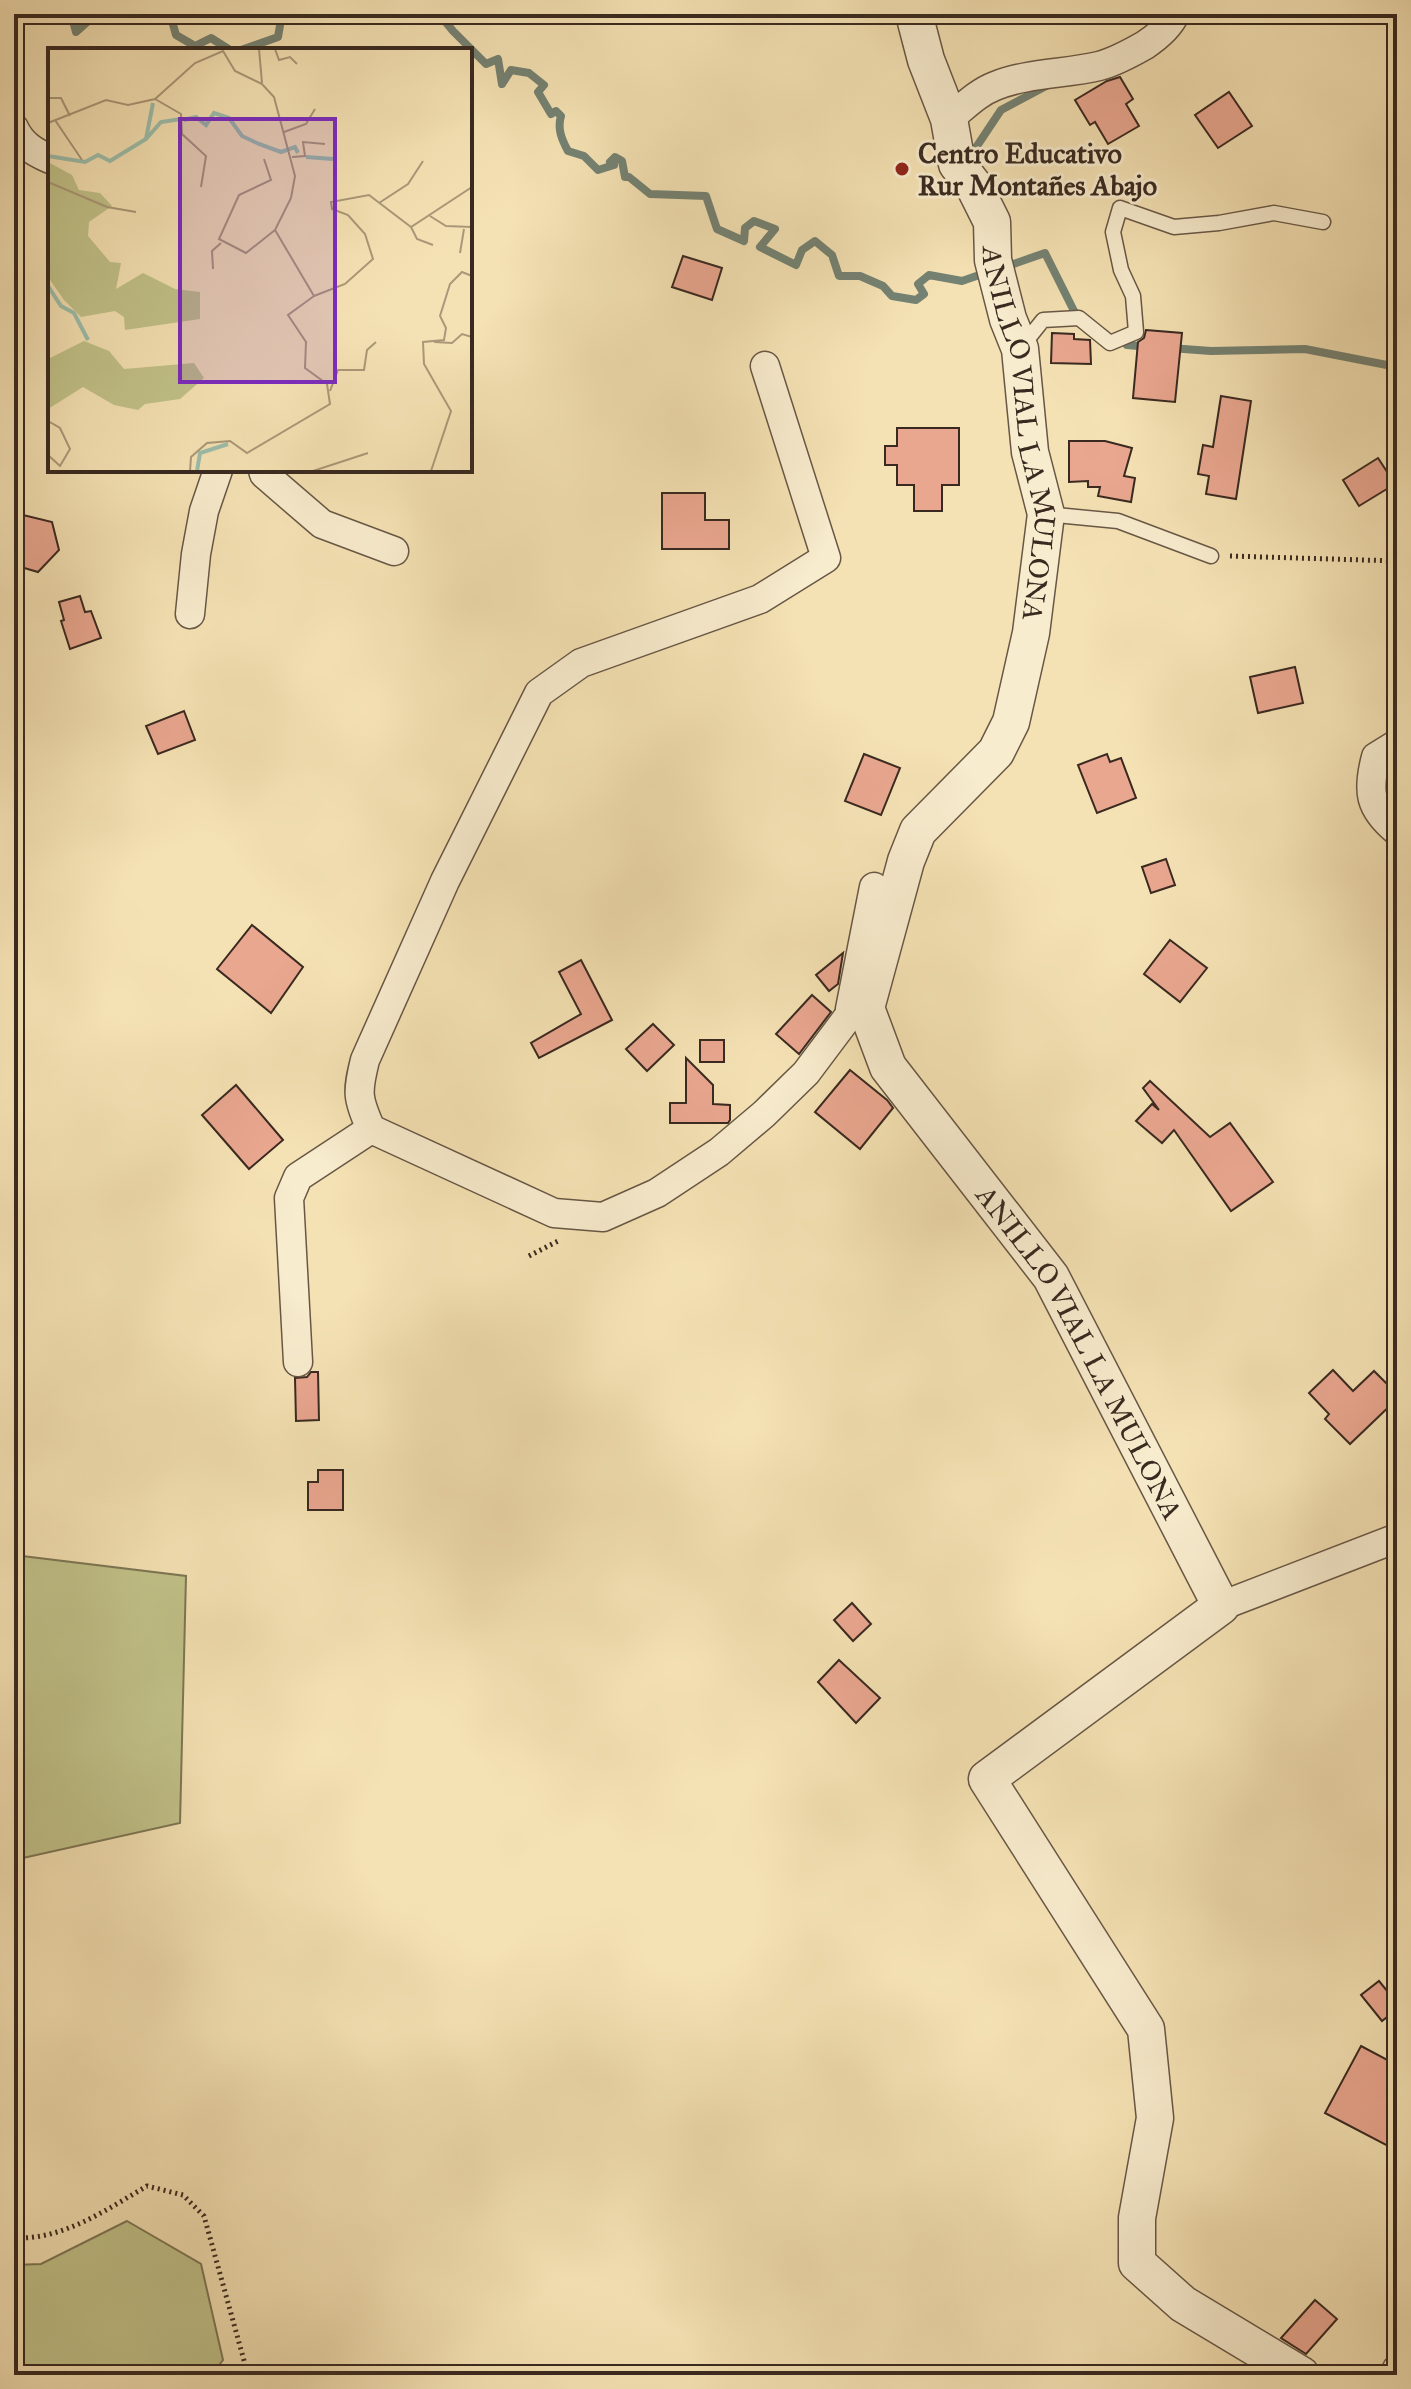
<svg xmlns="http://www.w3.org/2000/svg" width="1411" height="2389" font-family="'IM FELL Great Primer',serif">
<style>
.green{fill:#c1c289;stroke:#7d7654;stroke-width:2}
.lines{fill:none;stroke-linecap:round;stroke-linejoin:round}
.stream{stroke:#748273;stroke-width:8}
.building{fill:#eaa790;stroke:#392920;stroke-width:2}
.service-casing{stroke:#685745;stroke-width:17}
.minor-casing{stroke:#685745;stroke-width:31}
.tertiary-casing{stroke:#685745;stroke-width:39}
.path{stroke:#392920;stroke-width:5;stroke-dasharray:2 4;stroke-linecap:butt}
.service{stroke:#f8ecce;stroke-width:14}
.minor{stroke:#f8ecce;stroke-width:28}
.tertiary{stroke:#f8ecce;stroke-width:36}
.poi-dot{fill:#8f2418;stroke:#f8ecce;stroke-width:3}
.labels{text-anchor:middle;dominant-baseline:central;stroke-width:6;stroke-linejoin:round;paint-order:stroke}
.poi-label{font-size:28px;font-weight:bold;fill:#392920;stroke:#f8ecce;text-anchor:start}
.street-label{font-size:28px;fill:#392920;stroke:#f8ecce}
.inset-river{fill:none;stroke:#9cbeab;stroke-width:4}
.inset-road{fill:none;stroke:#aa9879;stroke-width:2}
.view{fill:#7b2cbf;fill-opacity:0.15;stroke:#7b2cbf;stroke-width:4}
.inset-edge{fill:none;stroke:#392920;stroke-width:4}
</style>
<rect width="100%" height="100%" fill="#f5e2b4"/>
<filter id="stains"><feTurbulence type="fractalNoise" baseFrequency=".0025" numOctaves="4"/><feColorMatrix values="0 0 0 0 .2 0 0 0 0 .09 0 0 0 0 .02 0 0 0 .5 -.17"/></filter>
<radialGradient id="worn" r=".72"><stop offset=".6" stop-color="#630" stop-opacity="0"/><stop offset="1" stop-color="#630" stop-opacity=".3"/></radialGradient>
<!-- green -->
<g class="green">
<polygon points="14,1555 186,1576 180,1823 14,1860"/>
<polygon points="127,2221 201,2264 223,2360 211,2375 14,2375 14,2265 41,2264"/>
</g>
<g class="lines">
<!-- stream -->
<g class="stream">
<polyline points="71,14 76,32 96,14"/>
<polyline points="170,14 176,35 195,46 211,38 230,50"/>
<path d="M439 14 453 31 486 64 498 59 502 84 511 70 529 73 544 85 538 92 551 114 556 111 561 116C557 129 562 140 568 151L584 156 598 170 614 165 610 162 615 157 622 161 625 177H629L650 194 706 196 717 229 744 241 745 228 754 221 775 229 760 247 796 265 802 250 815 241 832 255 839 276H860L883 286 892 296 916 300 924 294 918 284 929 275 962 281 985 273"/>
<polyline points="241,50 278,37 282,14"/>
<polyline points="967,161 1001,110 1048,85"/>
<polyline points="1002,268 1045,253 1075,313 1080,316"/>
<polyline points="1127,345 1149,347"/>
<polyline points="1170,348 1211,351 1305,349 1392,366"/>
</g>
</g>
<!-- building -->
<g class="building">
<polygon points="1120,77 1133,99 1126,104 1139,126 1108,144 1095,122 1090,125 1075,100 1107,81"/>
<polygon points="1229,92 1252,126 1218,148 1195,115"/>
<polygon points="683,256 722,268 712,300 672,287"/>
<polygon points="1146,330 1182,333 1175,402 1133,398 1138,342 1144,338"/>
<polygon points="1052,333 1074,334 1074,339 1090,340 1091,364 1051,363"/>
<polygon points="1221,396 1251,401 1236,499 1206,494 1209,476 1198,474 1203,445 1213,447"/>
<polygon points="897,428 959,428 959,485 942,485 942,511 914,511 914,485 897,485 897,465 885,465 885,446 897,446"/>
<polygon points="1069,441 1105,441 1132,448 1124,476 1135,478 1131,502 1098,496 1100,487 1088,487 1088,481 1069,482"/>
<polygon points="1378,458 1395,484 1359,506 1343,480"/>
<polygon points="662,493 705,493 705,520 729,520 729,549 662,549"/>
<polygon points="23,515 52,522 59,550 38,572 14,565 14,524"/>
<polygon points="80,596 85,612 91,611 101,638 70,649 61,621 64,620 59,602"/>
<polygon points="1295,667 1303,703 1258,713 1250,677"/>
<polygon points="184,711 195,740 158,754 146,726"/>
<polygon points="864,754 900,768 881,815 845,801"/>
<polygon points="1107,754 1110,762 1121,758 1136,798 1097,813 1078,765"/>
<polygon points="1166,859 1175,885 1151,893 1142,867"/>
<polygon points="252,925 303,967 271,1013 217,969"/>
<polygon points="1170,940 1207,968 1180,1002 1144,974"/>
<polygon points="843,953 838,984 829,991 816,975"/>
<polygon points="581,960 612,1020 539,1058 531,1043 581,1014 559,972"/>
<polygon points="812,995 831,1012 799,1054 776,1034"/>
<polygon points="653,1024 674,1045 647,1071 626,1049"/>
<rect x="700" y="1040" width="24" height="22"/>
<polygon points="686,1058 713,1085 713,1104 730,1105 730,1120 728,1123 670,1123 670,1103 686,1103"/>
<polygon points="850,1070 887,1100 893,1108 860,1149 815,1112"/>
<polygon points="1150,1081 1210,1137 1230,1123 1273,1182 1231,1211 1174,1130 1162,1143 1136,1121 1152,1104 1159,1110 1143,1088"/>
<polygon points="236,1085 283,1140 249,1169 202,1115"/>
<polygon points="1333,1370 1353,1391 1374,1371 1397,1394 1397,1399 1350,1444 1325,1419 1329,1414 1309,1393"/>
<polygon points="311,1372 318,1372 319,1420 296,1421 295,1378 307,1377"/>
<polygon points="318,1470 343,1470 343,1510 308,1510 308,1482 318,1482"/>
<polygon points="852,1603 871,1624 853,1641 834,1620"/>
<polygon points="839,1660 880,1698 856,1723 818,1682"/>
<polygon points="1379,1981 1397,2003 1397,2009 1382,2021 1361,1995"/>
<polygon points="1361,2046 1397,2065 1397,2129 1388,2146 1325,2113"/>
<polygon points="1315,2300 1337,2319 1306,2354 1281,2338"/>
</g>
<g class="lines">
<!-- service casing -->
<g class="service-casing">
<g id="service">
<polyline points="1023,345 1043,320 1079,318 1110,343 1136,332 1133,296 1121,270 1113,232 1120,208 1174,227 1219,223 1274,213 1323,222"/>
<polyline points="1046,514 1118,521 1211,556"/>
</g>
</g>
<!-- minor casing -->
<g class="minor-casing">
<g id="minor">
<path d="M949 119C964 107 977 93 995 86 1027 73 1065 74 1099 66 1115 62 1131 53 1145 45 1157 37 1169 27 1175 14"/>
<path d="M14 128C22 145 34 152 50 159"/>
<path d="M765 366 826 558 760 599 581 663 539 693 445 881 365 1060C357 1092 357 1098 371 1129L554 1213 603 1217 657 1193 719 1152 764 1114 806 1073 848 1017 866 1008"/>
<polyline points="263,470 264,474 322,524 394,551"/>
<polyline points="190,614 196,554 204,511 218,470"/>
<path d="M1397 744 1376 757C1367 791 1369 808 1397 831"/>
<polyline points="850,1009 874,887"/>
<polyline points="298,1362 289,1198 298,1177 371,1129"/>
<polyline points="1221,1606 1397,1538"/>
<polyline points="1395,2375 1397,2369"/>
</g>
</g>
<!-- tertiary casing -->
<g class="tertiary-casing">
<g id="tertiary">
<path id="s1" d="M914 14 926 60 949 119 957 164 974 186 992 222 993 260 1008 319 1020 349 1030 452 1046 514 1031 633 1011 722 996 752 918 831 906 861 866 1008 888 1067 1051 1277 1221 1606 987 1779 1146 2029 1155 2118 1137 2218V2263L1183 2304 1301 2375"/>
</g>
</g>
<!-- path -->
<g class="path">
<polyline points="1230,556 1397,561"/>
<polyline points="529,1256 560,1240"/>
<path d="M14 2238C63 2240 106 2210 147 2186L183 2195 204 2216 248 2375"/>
</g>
<!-- service -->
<use href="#service" class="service"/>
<!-- minor -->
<use href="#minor" class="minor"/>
<!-- tertiary -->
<use href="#tertiary" class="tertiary"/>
</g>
<!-- markers -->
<circle class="poi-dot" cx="902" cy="169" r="8"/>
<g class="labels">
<!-- poi labels -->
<g class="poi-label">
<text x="918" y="153">Centro Educativo<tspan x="918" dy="32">Rur Montañes Abajo</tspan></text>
</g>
<!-- street labels -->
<g class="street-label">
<text stroke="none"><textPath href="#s1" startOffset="440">ANILLO VIAL LA MULONA</textPath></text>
<text stroke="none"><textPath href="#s1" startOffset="1472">ANILLO VIAL LA MULONA</textPath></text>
</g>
</g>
<!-- overview -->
<g transform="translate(48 48)">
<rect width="424" height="424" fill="#f5e2b4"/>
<path d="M0 114 24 127 31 142 52 145 64 158 41 174 40 188 62 214 73 215 68 241 95 225 127 241 152 244V271L77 282 76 269 67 263 33 269 16 252 0 229ZM36 293 61 303 76 321 146 315 156 330 132 351 97 356 90 362 66 357 35 339 0 361V311Z" fill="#c1c289"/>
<path class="inset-river" d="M136 72 148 69 158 77 166 65 181 70 194 88 211 96 233 104 247 99 250 105M98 91 105 55M0 108 37 114 50 107 62 113 98 91 113 74 133 71M258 109 285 111M0 238 13 258 26 265 40 292M149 423 152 405 180 396"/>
<path class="inset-road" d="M211 1 214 35M227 1 231 12 242 9 249 16M0 50H13L22 68M107 51 133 66 134 86 158 108 153 139M7 72 34 112M0 75 58 52 80 57 107 51 147 15 175 3 187 23 214 36 226 49 247 128 243 150 227 182 266 248 240 267 258 294 257 320 279 336 282 356 199 405 182 393 159 395 143 409 142 423M236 84 258 76 267 61M244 109 257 108 255 94 277 96M216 111 223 132 191 147 171 191 198 205 227 182M0 134 59 159 88 164M331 155 360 136 375 113M382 168 398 178 424 179M363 179 369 191 385 197M412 205 416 181M165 221 164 203 173 195M266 248 297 236 325 211 317 186 300 167 284 161 283 154 321 147 363 179 424 139M386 294 404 295 414 286 424 289M282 343 290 322H316L319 302 328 294M0 373 12 380 22 401 12 418 0 407M265 423 320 405M383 423 403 363 376 316 375 294 396 292 398 280 392 268 402 236 414 224 424 228"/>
<path class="view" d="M132 71H287V334H132Z"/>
<rect width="424" height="424" class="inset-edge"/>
</g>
<!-- margin -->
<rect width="1411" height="2389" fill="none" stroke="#f5e2b4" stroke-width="48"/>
<rect x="16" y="16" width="1379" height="2357" fill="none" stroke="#392920" stroke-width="4"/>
<rect x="24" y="24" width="1363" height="2341" fill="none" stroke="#392920" stroke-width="2"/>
<rect width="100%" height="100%" filter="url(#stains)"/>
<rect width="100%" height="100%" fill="url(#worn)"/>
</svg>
